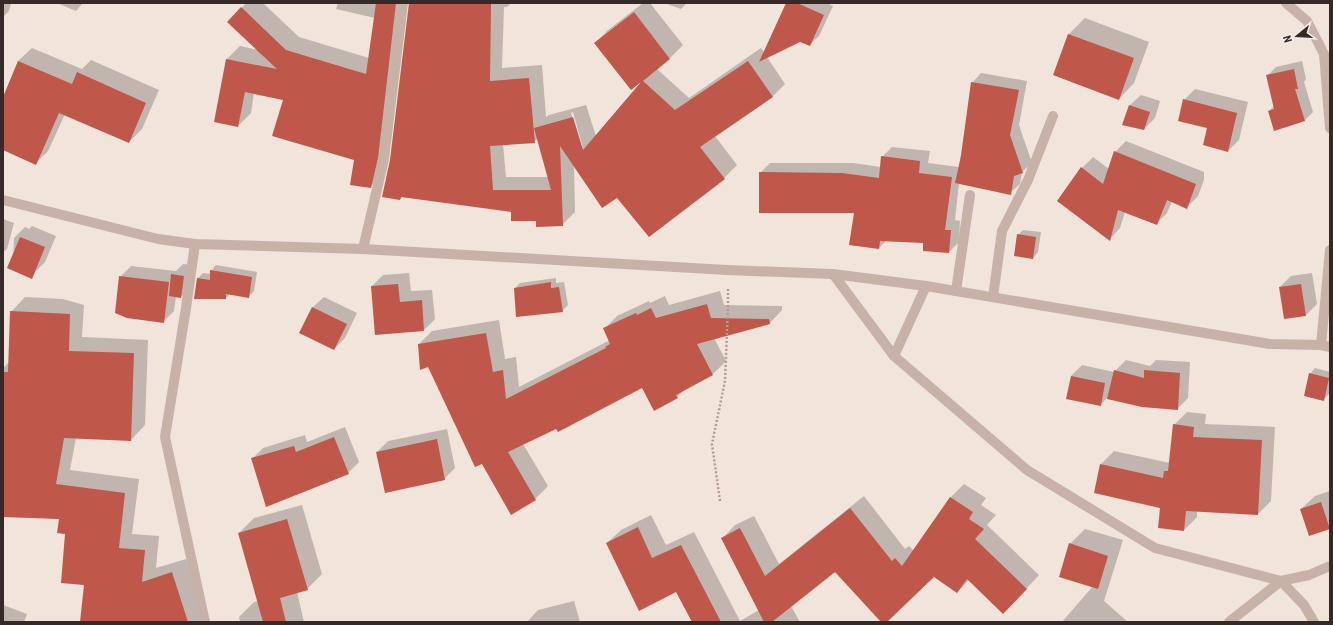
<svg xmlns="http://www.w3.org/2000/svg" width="1333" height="625" font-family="'Roboto Condensed',sans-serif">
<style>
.shadow{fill:#0003;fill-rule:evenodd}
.building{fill:#bf574a}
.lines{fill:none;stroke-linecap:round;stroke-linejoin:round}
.path{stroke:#b39c92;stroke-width:2.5;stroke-dasharray:2 2;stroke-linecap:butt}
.street{stroke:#c8b2a8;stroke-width:10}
</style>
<rect width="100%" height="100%" fill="#f0e4db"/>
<!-- shadow -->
<g class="shadow">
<polygon points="3,3 11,3 9,11 3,17"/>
<polygon points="57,3 83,3 76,11"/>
<polygon points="246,3 263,3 299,37 369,58 375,18 336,9 338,3 407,3 383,174 370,187 355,160 284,100 254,93 251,113 238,126 227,59 240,46 258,50 229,22"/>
<path d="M410 3H511L507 7H504L502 68 542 65 546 117 549 115 586 105 596 136 645 79 595 43 608 30 643 3H650L683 45 670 58 657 69 689 98 761 48 764 52 787 3H827L833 6 819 36 809 45 800 41 767 57 785 84 772 97 715 136 737 165 724 178 649 236 618 196 574 165 575 212 562 225 537 220 512 211 403 196 400 199 391 160ZM573 112 583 148 580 145 571 113ZM538 138 549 177H506L503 144 534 142Z"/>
<polygon points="664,3 687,3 681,9"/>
<polygon points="1085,18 1149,42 1134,83 1119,99 1054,75 1069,34"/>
<polygon points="32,48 82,69 91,60 159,90 142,129 129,142 65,114 48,151 35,164 3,149 3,99 18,61"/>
<polygon points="1302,61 1306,79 1304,82 1313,112 1304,121 1269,111 1274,106 1268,75 1276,67"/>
<polygon points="981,73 1027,81 1019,125 1032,163 1022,172 1020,184 1010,193 959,183 955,220 960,221 959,242 949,252 924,242 886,241 879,248 855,212 760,173 770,163 853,163 881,167 882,157 892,147 930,151 928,163 959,167 972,83"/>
<polygon points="1195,89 1248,102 1239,140 1228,151 1184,100"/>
<polygon points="1141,95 1160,101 1155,118 1144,129 1130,105"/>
<polygon points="1126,141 1204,172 1204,180 1198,196 1187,207 1172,201 1167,213 1156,224 1125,212 1120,228 1110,239 1082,168 1093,157 1109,169 1115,152"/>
<polygon points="3,219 14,223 7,249 3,252"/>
<polygon points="32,226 56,236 45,262 34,273 13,266 14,238 25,227 29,229"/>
<polygon points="1023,230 1041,232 1038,252 1033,258 1018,235"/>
<polygon points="183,264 194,265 191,286 181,297 176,296 174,311 163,322 120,277 131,266 176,271"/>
<polygon points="216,265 257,272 254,291 249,296 230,294 226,298 198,278 203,273 211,274 211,271"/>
<polygon points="409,273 411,291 432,290 435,319 424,330 375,334 372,286 383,275"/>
<polygon points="1312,273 1317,304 1306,315 1285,317 1280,287 1291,276"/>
<polygon points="556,278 556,283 564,282 568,305 562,311 515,288 520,283"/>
<polygon points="720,291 724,305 782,306 782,310 769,324 714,338 726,361 713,374 685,389 677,397 642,386 523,444 548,486 535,499 419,344 432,331 499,320 505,359 516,357 519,387 610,340 604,329 617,316 649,301 650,303 665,296 669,305"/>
<polygon points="25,297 63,299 84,305 82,337 148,340 145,425 131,440 76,438 70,470 139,479 132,534 159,536 156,568 186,559 207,622 81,622 86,584 60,518 3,516 3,368 9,362 11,312"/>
<polygon points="324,297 357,313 345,338 334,349 313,307"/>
<polygon points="1126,360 1150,366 1156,360 1190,362 1188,398 1177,409 1142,406 1107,398 1100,405 1071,376 1082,365 1114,372"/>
<polygon points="1315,368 1330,372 1330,389 1329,394 1323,400 1310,374"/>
<polygon points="1187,412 1206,414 1205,424 1275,427 1271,501 1258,514 1197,511 1197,517 1184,530 1161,507 1101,464 1114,451 1170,463 1174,425"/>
<polygon points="345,427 359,462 348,473 252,459 263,448 305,435 307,442"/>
<polygon points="447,429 455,468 444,479 377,452 388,441"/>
<polygon points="964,484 986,498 981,505 996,515 987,525 1039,575 1016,600 969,580 957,592 934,576 885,622 882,622 835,570 791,606 800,622 693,622 677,590 607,543 621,530 651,515 666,545 694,532 740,621 759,610 722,539 735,525 754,516 779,564 864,496 905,549 909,546 914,551 951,497"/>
<polygon points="1330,491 1330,528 1310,534 1301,509 1315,496"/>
<polygon points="302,505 322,574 307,589 297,592 304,622 240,622 239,617 254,602 258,601 239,533 254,518"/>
<polygon points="1085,529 1123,540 1104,601 1128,622 1062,622 1093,586 1070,544"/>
<polygon points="574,601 580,622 528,622 528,621 538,610"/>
<polygon points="3,605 27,614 24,622 3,622"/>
</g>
<!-- building -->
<g class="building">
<polygon points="376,3 396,3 378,158 371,188 350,185 354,160 272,136 283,100 245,92 238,127 214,122 226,59 277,69 227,22 241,7 286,50 366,74"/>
<polygon points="409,3 491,3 490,81 529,78 535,143 490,146 493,190 551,190 534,128 573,117 583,150 641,82 631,90 594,43 634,12 670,59 643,81 675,110 748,61 773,97 700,147 725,179 649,237 617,198 602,208 560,146 563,226 536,227 536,221 511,221 511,212 401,197 400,200 382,197 390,160"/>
<polygon points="786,3 797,3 824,15 810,46 800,42 759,62"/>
<polygon points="1068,34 1134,58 1119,100 1053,75"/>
<polygon points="18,61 72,84 77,72 146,103 129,143 59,113 36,165 3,150 3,97"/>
<polygon points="1294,69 1298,89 1295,89 1305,121 1274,131 1268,111 1274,109 1266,75"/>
<polygon points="971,82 1019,90 1010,135 1023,173 1014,176 1011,195 955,183 961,156"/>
<polygon points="1183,99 1237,113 1228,152 1203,145 1207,128 1178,121"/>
<polygon points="1129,105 1150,112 1144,130 1122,125"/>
<polygon points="1114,151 1196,184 1187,209 1167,200 1157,225 1118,210 1110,241 1057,201 1081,167 1103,184"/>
<polygon points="881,156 920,161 919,173 952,177 945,230 951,230 949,253 923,251 923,243 880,241 879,249 849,245 854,213 759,213 759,172 842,173 879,178"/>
<polygon points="1017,234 1036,237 1033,259 1014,256"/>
<polygon points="20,237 45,247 32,279 7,268"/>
<polygon points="210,270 252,277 249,298 226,294 226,299 194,299 197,278 210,280"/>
<polygon points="171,274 184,276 181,298 169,296"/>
<polygon points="119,276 169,282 164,323 127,318 115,313"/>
<polygon points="551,282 551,288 559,287 563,312 516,317 514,288"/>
<polygon points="398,284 400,302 422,300 424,331 375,335 371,286"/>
<polygon points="1301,284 1306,316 1284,319 1279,287"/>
<polygon points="707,304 711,318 769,319 770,324 697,344 713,375 676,395 678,398 654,411 642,388 558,432 556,429 508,452 536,500 511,515 482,464 475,467 428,367 420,370 418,344 486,333 493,372 503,370 506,399 606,348 605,347 610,344 603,328 636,313 637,315 651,308 656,318"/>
<polygon points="312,307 347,324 334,350 299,333"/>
<polygon points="10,311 70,314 69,351 134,353 131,441 64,438 56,484 125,493 119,548 145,550 142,582 172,572 188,622 80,622 84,585 61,583 65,534 57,533 59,519 3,517 3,372 8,372"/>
<polygon points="1114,370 1144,378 1144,370 1180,373 1178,410 1142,407 1107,399"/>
<polygon points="1309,373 1329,378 1324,401 1304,396"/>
<polygon points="1071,376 1105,383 1101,406 1066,399"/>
<polygon points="1173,424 1194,427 1193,437 1262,440 1258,515 1186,511 1184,531 1158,528 1160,508 1094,493 1100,464 1163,478 1164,471 1168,471"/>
<polygon points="334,437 349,474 266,507 251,458 294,446 296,452"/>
<polygon points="437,439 445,480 385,493 376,452"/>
<polygon points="950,497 973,512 969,519 984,529 975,539 1027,589 1003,614 967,579 957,593 934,577 887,622 881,622 835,572 772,622 764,622 721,538 740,528 765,576 850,508 892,561 895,558 902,566"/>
<polygon points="1321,502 1330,529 1309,536 1300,509"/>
<polygon points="287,519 308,590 280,598 286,622 263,622 238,533"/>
<polygon points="638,527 652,558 681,545 721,622 692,622 676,592 639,611 606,543"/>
<polygon points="1069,543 1108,556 1098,589 1059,577"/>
</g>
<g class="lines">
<!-- path -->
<polyline class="path" points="720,501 712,444 725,381 728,306 728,287"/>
<!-- street -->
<g class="street">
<polyline points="1286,3 1307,21 1324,54 1330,128"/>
<polyline points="3,200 158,239 195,244 363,249 727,270 833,274 926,286 1270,344 1321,345 1330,347"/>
<polyline points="195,244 186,308 165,437 205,622"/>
<polyline points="363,249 384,159 403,3"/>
<polyline points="833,274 894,356 1027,470 1155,548 1281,581 1304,605 1314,622"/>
<polyline points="956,291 970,195"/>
<polyline points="993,297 1002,231 1028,180 1053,116"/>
<polyline points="1321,345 1330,250"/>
<polyline points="894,356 926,286"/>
<polyline points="1229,622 1281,581 1309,575 1330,566"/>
</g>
</g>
<!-- border -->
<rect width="1333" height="625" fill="none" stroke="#352a28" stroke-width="8"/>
<!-- north arrow -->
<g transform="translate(1297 36) rotate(252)" stroke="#f8eee7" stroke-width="3" paint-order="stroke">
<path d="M0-3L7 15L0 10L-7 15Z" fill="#352a28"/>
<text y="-6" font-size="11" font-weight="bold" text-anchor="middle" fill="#352a28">N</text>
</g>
</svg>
